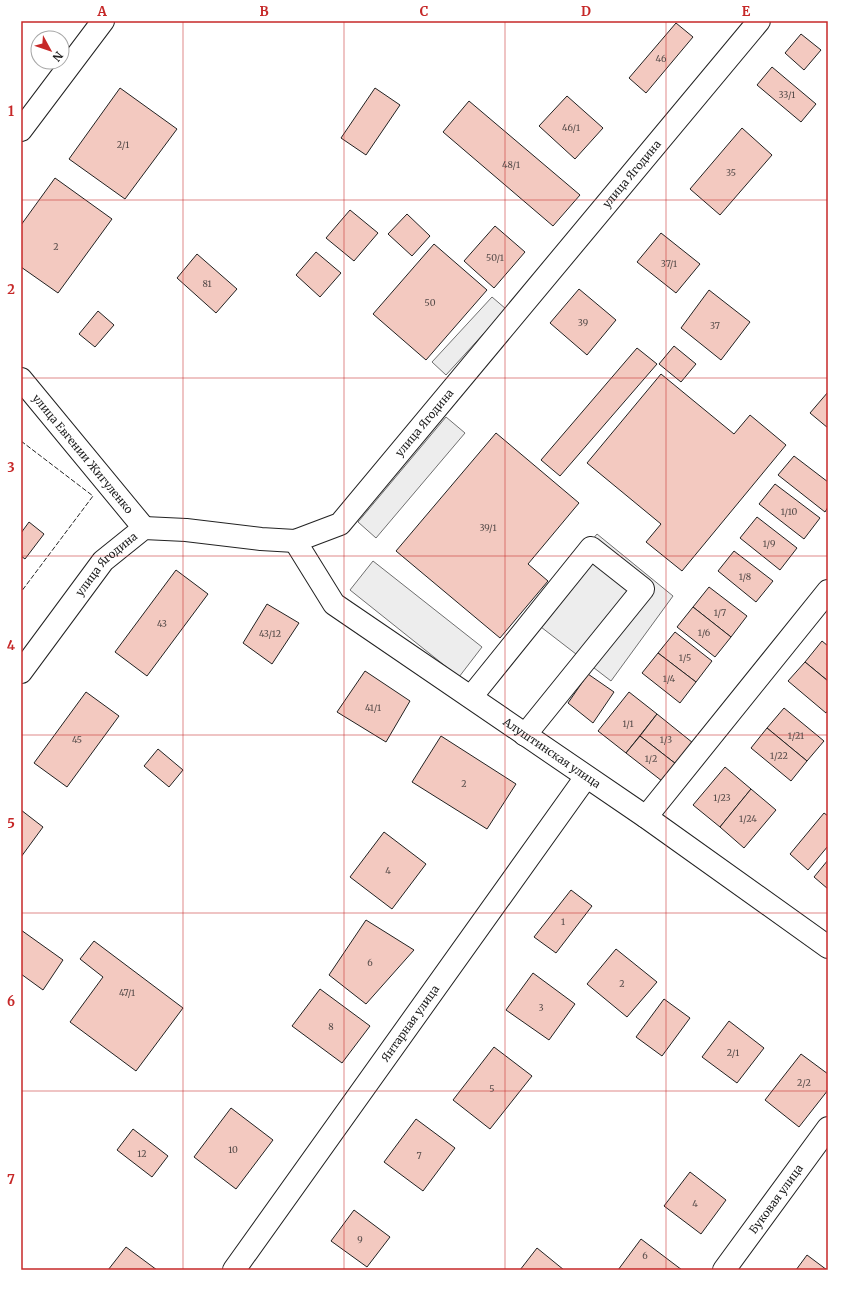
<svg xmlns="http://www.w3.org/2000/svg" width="849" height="1291" font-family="Merriweather,serif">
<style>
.parking{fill:#ededed;stroke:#6f6f6f}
.building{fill:#f3c9c0;stroke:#222}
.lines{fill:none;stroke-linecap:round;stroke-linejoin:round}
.minor-casing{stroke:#222;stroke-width:24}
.minor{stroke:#fff;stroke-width:22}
.fence{stroke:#222;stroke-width:1;stroke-dasharray:5 2;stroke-linecap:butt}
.grid{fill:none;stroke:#c62828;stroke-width:1;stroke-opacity:0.55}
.labels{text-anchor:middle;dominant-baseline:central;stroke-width:3;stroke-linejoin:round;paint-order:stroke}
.number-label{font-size:9px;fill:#564c4a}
.street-label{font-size:11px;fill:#222;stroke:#fff}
.neatline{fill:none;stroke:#c62828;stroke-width:1.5}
.grid-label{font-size:13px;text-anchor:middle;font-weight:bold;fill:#c62828}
</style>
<rect width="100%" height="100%" fill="#fff"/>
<!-- parking -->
<g class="parking">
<polygon points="492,297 506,309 446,375 432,362"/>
<polygon points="446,417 465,433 376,538 358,522"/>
<polygon points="597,534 673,596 611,681 528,617"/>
<polygon points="373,561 482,647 459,677 350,590"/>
</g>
<!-- building -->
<g class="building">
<polygon points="676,23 693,37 646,93 629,78"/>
<polygon points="801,34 821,50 804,70 785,53"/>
<polygon points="772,67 816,104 801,122 757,85"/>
<polygon points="120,88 177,129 125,199 69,159"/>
<polygon points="375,88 400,105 366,155 341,138"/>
<polygon points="567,96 603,128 575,159 539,126"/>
<polygon points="469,101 580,195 553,226 443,132"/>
<polygon points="742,128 772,155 720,215 690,189"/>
<polygon points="55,178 112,219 58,293 21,267 21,225"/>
<polygon points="350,210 378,233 354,261 326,238"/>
<polygon points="407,214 430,236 412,256 388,234"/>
<polygon points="495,226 525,252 494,288 464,261"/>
<polygon points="661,233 700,264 676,293 637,262"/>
<polygon points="434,244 487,290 426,360 373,314"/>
<polygon points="316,252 341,273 320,297 296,275"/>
<polygon points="197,254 237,289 216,313 177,278"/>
<polygon points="579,289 616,320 587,355 550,323"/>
<polygon points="709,290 750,322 721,360 681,328"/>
<polygon points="98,311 114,325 95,347 79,334"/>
<polygon points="674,346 696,364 681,382 659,364"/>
<polygon points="637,348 657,364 560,476 541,460"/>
<polygon points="661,374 734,434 750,415 786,445 682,571 646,542 661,524 587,463"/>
<polygon points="828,392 828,428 810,413"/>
<polygon points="496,433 579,503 528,564 548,581 500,638 396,551"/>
<polygon points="794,456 828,482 828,507 825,512 778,475"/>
<polygon points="775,484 820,518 804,539 759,504"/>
<polygon points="757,517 797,548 780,570 740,538"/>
<polygon points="29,522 44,534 25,559 21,556 21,533"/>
<polygon points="734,551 773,581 756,602 718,571"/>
<polygon points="176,570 208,594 147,676 115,652"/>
<polygon points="709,587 747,616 731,637 693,607"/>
<polygon points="267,604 299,623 272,664 243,643"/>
<polygon points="693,607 731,637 715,657 677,627"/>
<polygon points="675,632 712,661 696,682 658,653"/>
<polygon points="822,641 828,646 828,681 805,662"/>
<polygon points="658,653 696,682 680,703 642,673"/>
<polygon points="805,662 828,681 828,710 826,713 788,681"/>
<polygon points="365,671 410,701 386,742 337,712"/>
<polygon points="588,674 614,692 593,723 568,703"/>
<polygon points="86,692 119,716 67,787 34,763"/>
<polygon points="629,692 657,714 626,753 598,731"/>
<polygon points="784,708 824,741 807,761 767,728"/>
<polygon points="657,714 693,743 676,764 640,736"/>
<polygon points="767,728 807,761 791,781 751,748"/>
<polygon points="441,736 516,784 487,829 412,782"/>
<polygon points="640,736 676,764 662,781 626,753"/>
<polygon points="158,749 183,770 169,787 144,766"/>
<polygon points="725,767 751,789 720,827 693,805"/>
<polygon points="751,789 776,810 744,848 720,827"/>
<polygon points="21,810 43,827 21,857"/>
<polygon points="824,813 828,816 828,846 808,870 790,854"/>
<polygon points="384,832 426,864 392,909 350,877"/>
<polygon points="828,860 828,889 814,877"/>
<polygon points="571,890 592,906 556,953 534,937"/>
<polygon points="366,920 414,950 366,1004 329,975"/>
<polygon points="21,930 63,960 43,990 21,974"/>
<polygon points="94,941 183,1008 136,1071 70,1022 103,977 80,959"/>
<polygon points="616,949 657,982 627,1017 587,984"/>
<polygon points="533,973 575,1004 549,1040 506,1010"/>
<polygon points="320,989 370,1026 342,1063 292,1026"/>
<polygon points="664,999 690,1018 662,1056 636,1037"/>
<polygon points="729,1021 764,1048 737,1083 702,1057"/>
<polygon points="494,1047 532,1076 490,1129 453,1100"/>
<polygon points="801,1054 828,1074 828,1090 799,1127 765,1100"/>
<polygon points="231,1108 273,1140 236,1189 194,1157"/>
<polygon points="416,1119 455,1148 423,1191 384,1162"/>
<polygon points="133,1129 168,1156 152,1177 117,1150"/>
<polygon points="690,1172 726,1200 701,1234 664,1206"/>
<polygon points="354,1210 390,1237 367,1267 331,1241"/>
<polygon points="641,1239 682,1270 618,1270"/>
<polygon points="126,1247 157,1270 108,1270"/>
<polygon points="537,1248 564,1270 520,1270"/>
<polygon points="807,1255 827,1270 796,1270"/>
</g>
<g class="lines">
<!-- minor casing -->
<g class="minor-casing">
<g id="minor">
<polyline points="21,130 103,21"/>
<path id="s1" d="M21 379 144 528"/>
<path id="s2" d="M295 541 334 604 646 817 828 947"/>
<path id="s3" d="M21 672 103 561 144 528 186 530 261 539 295 541 340 524 759 21"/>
<polyline points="471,697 591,548 643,589 525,735"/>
<polyline points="646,817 828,591"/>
<path id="s4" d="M234 1270 586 777"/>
<path id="s5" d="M724 1270 828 1128"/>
</g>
</g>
<!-- minor -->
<use href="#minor" class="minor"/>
<!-- fence -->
<polyline class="fence" points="21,441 93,496 21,592"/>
</g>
<!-- grid -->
<path class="grid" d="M183 21V1270M344 21V1270M505 21V1270M666 21V1270M21 200H828M21 378H828M21 556H828M21 735H828M21 913H828M21 1091H828"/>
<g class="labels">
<!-- number labels -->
<g class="number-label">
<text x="661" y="58">46</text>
<text x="787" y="94">33/1</text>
<text x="571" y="127">46/1</text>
<text x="123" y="144">2/1</text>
<text x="511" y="164">48/1</text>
<text x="731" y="172">35</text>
<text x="56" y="246">2</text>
<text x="495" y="257">50/1</text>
<text x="669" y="263">37/1</text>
<text x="207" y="283">81</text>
<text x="430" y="302">50</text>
<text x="583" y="322">39</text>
<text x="715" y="325">37</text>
<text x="789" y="511">1/10</text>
<text x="488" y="527">39/1</text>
<text x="769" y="543">1/9</text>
<text x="745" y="576">1/8</text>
<text x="720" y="612">1/7</text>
<text x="162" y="623">43</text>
<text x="704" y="632">1/6</text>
<text x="270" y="633">43/12</text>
<text x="685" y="657">1/5</text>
<text x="669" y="678">1/4</text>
<text x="373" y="707">41/1</text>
<text x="628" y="723">1/1</text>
<text x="796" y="735">1/21</text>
<text x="77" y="739">45</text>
<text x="666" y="739">1/3</text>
<text x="779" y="755">1/22</text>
<text x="651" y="758">1/2</text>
<text x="464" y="783">2</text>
<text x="722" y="797">1/23</text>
<text x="748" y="818">1/24</text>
<text x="388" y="870">4</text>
<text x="563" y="921">1</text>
<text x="370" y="962">6</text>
<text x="622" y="983">2</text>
<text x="127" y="992">47/1</text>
<text x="541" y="1007">3</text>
<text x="331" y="1026">8</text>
<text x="733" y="1052">2/1</text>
<text x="804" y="1082">2/2</text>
<text x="492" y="1088">5</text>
<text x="233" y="1149">10</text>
<text x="142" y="1153">12</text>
<text x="419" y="1155">7</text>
<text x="695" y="1203">4</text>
<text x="360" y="1239">9</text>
<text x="645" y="1255">6</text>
</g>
<!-- street labels -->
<g class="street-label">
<text stroke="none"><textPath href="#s3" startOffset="846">улица Ягодина</textPath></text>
<text stroke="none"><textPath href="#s3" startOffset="522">улица Ягодина</textPath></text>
<text stroke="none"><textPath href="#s1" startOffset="97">улица Евгении Жигуленко</textPath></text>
<text stroke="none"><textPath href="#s3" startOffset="138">улица Ягодина</textPath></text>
<text stroke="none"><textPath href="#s2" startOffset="338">Алуштинская улица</textPath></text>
<text stroke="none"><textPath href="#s4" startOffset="303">Янтарная улица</textPath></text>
<text stroke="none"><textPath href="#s5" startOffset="88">Буковая улица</textPath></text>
</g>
</g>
<!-- border -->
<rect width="849" height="1291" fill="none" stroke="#ffffff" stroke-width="44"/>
<!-- north arrow -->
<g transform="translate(50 50) rotate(130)"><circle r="19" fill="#ffffff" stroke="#a7a7a7"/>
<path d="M0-3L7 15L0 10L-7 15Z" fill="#c62828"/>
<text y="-6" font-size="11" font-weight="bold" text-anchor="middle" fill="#222222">N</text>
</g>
<rect x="22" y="22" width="805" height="1247" class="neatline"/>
<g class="grid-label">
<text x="102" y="16">A</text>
<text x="264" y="16">B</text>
<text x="424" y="16">C</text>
<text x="586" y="16">D</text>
<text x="746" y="16">E</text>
<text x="11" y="116">1</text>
<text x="11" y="294">2</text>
<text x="11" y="472">3</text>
<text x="11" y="650">4</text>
<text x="11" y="828">5</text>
<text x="11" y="1006">6</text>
<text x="11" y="1184">7</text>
</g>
</svg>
